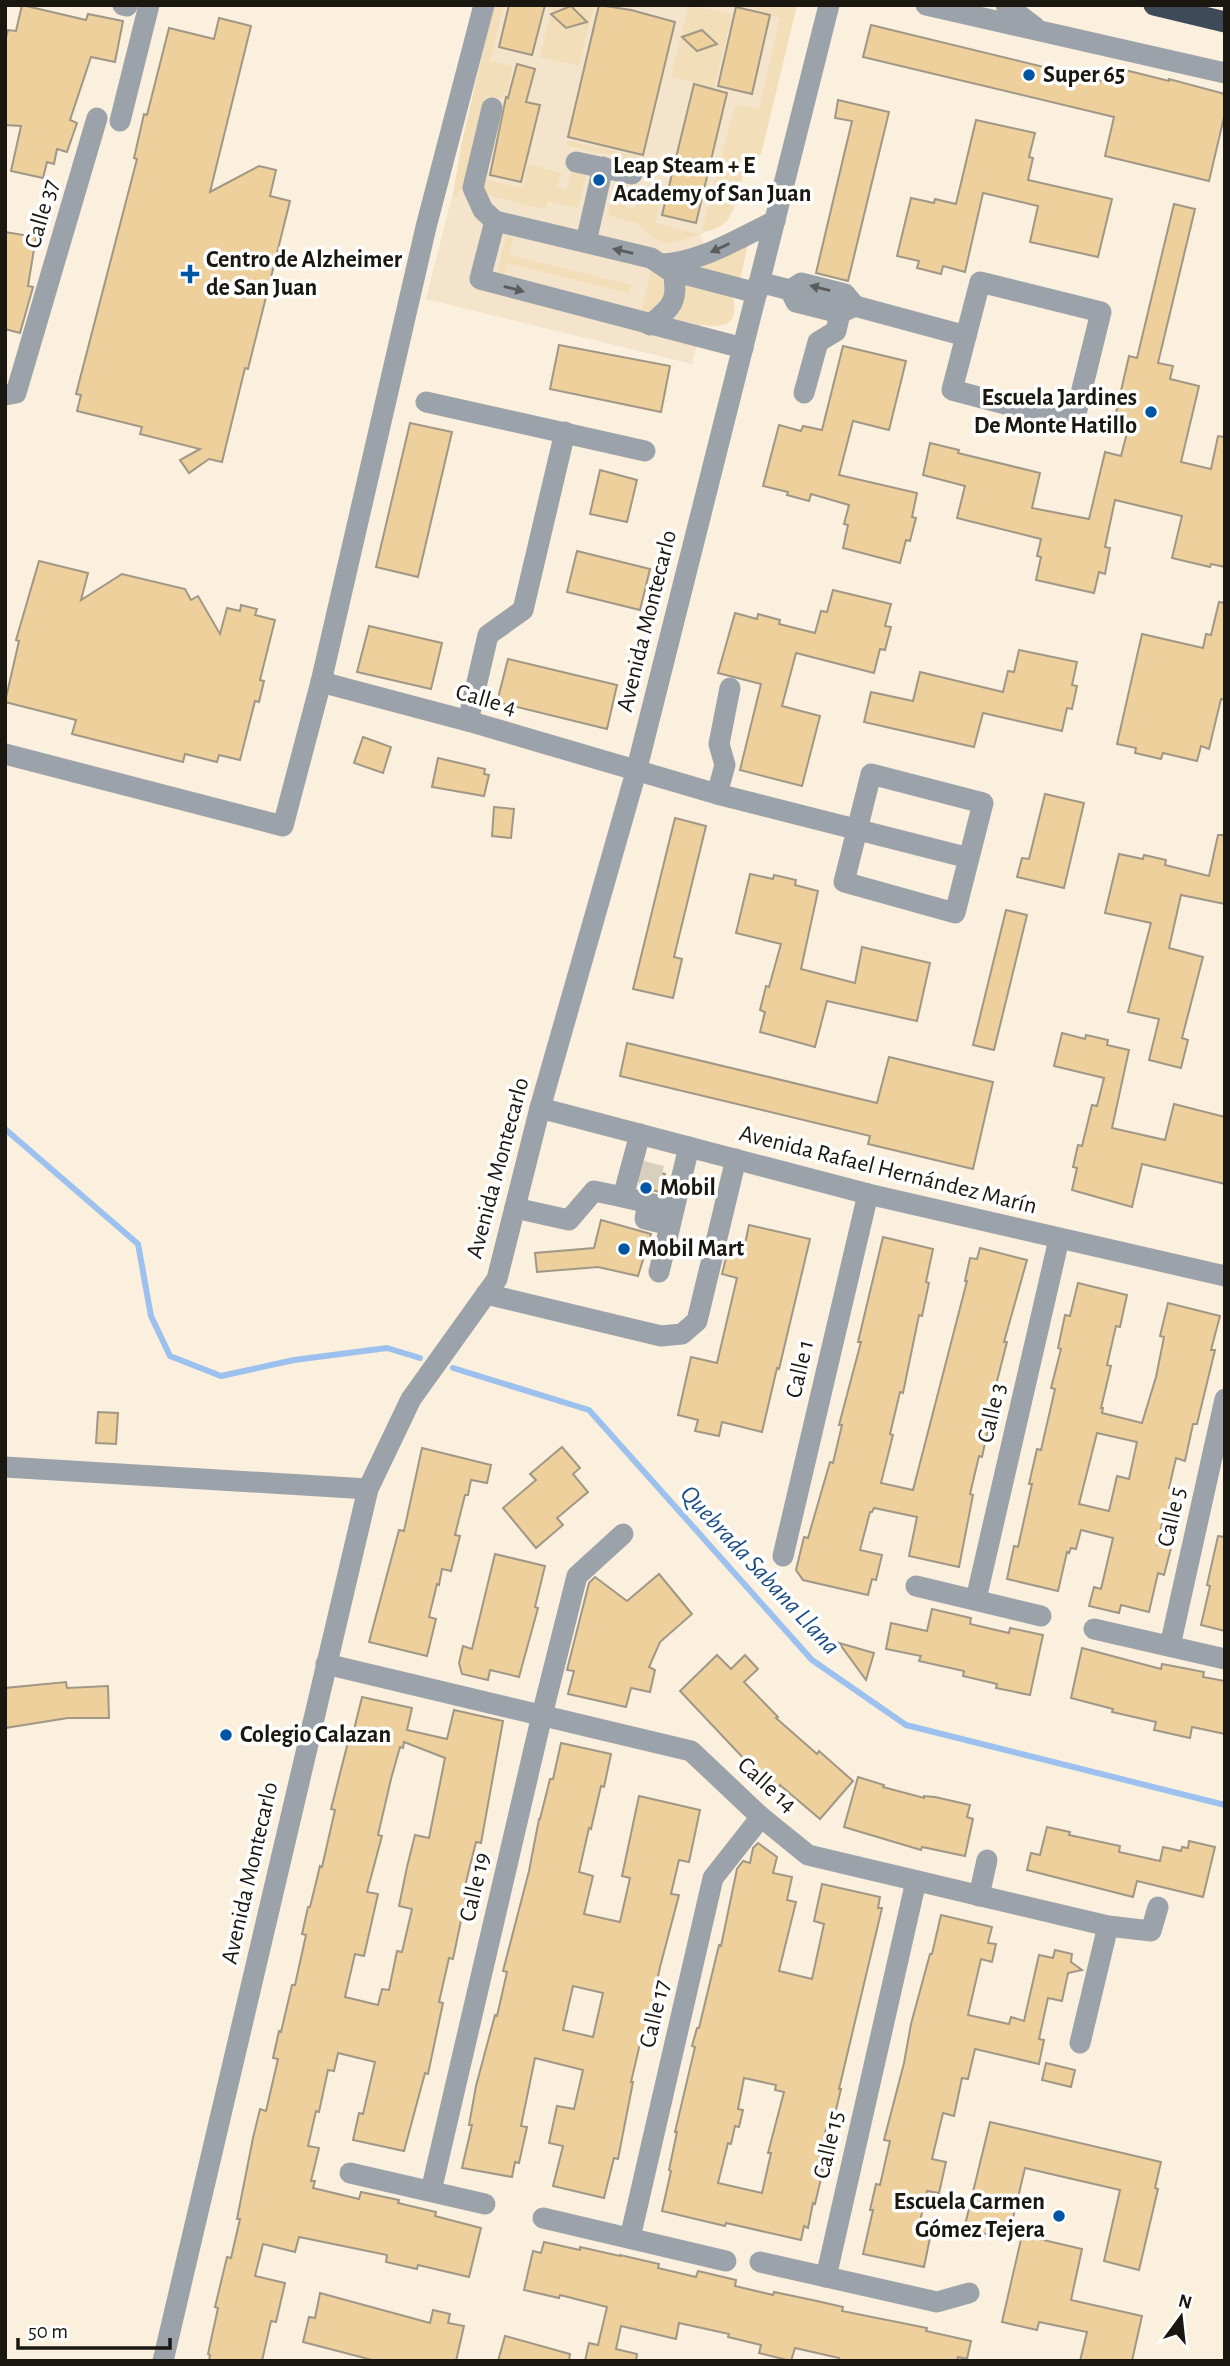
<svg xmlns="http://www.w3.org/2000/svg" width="1230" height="2366" font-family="'Alegreya Sans',sans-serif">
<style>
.built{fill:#f3e4cb}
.green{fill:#f2deb9}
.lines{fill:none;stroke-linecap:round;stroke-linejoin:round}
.stream{stroke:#9dc1ee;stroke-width:6}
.building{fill:#edd09b;stroke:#a19786;stroke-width:2;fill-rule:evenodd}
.minor-tunnel{stroke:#d9cfbe;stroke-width:21;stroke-dasharray:21 10;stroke-linecap:butt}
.minor{stroke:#9ca2a9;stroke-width:21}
.highway{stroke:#3e4a57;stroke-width:21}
.oneway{fill:#5b5c5c}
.poi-dot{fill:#0056a4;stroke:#fff;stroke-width:2.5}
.labels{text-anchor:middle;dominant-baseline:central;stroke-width:7;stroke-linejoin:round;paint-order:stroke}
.poi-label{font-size:24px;font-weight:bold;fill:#1a1610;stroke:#fff;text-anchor:start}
.street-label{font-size:24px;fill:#1a1610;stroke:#fff}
.water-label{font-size:26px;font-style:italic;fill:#1d4e85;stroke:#fff}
</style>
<rect width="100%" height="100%" fill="#fbf0dd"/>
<!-- built -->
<polygon class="built" points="494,5 797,5 761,154 746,167 734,208 728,220 717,228 700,234 714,273 692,364 426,299 453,192 462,142"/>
<!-- green -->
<g class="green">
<polygon points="494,5 504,5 490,61 513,66 507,93 504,93 502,99 486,96 463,191 459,190 457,197 453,196 462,142"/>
<polygon points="553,5 594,5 579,66 540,57"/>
<polygon points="689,5 732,14 714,88 671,77"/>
<path d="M755 5H797L761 154C756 158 748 163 745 169 733 193 738 231 702 231L735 105 759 109 780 18 754 10Z"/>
<polygon points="631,10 638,12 606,149 644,158 643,163 566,145 567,141 599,148"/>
<polygon points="528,164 561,173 557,187 566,190 571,172 586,175 578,208 548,201 546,210 487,195 484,191 484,179 522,188"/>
<polygon points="616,182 629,185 625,207 635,209 640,192 661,197 655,223 700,234 670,244 653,238 636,223 608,215"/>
<polygon points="506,236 513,238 509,255 631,285 629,293 507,263 503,280 496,279"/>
<polygon points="748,244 740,280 689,266"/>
<path d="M651 271C666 277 665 286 665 301L651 313 641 312Z"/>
<path d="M685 284 733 297C743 340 699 324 676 319Z"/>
</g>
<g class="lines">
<!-- stream -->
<g class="stream">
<polyline points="5,1129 138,1244 151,1316 170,1356 221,1376 294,1360 387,1348 420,1358"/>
<polyline points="453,1368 589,1410 812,1660 906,1725 1225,1805"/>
</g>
</g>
<!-- building -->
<g class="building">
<polygon points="22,5 86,20 88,14 123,21 115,62 91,57 70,120 77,123 67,152 57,149 54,164 47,162 43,178 11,171 21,126 5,125 5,41 8,30 16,31"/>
<polygon points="509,5 545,5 532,55 499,47"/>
<polygon points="599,5 631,10 675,22 643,155 568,137"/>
<polygon points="571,6 587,22 566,28 551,14"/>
<polygon points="736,7 770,15 752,94 718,86"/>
<polygon points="219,18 251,26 210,192 259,166 276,170 270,196 290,201 248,369 245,368 222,462 209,459 189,473 180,460 200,449 140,434 142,427 77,411 81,395 76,394 137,159 134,158 144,114 147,115 169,28 214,39"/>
<polygon points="871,25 1122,86 1125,70 1169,81 1169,79 1225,94 1225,113 1209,181 1105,156 1114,117 863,57"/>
<polygon points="702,30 717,44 697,51 682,37"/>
<polygon points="517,64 535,69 526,102 540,105 521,182 490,175 506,97 508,98"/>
<polygon points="694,84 727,93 696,223 662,215"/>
<polygon points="838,100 889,112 848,281 816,273 852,121 835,118"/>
<polygon points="976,120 1035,133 1029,157 1033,158 1028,180 1112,199 1098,257 1030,242 1038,206 983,193 965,272 943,266 941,274 917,268 919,261 897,256 911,198 934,203 935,199 956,204"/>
<polygon points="1174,204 1195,209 1158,363 1173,366 1170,379 1199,386 1181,462 1211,469 1218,436 1225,437 1225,567 1211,564 1210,567 1172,558 1182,516 1115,500 1105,547 1110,548 1105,574 1099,572 1094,593 1036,580 1041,557 1037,556 1041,539 957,518 965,486 923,475 930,443 959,450 958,453 1040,473 1032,508 1089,519 1105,452 1121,456 1130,421 1115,417 1129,356 1137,358"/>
<polygon points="5,232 36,237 28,286 33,287 20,333 5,329"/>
<polygon points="559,345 670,366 661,412 550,389"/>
<polygon points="843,346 906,361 889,430 853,421 839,475 917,493 912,517 916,518 910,541 906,540 900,563 843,548 848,525 844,524 849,505 811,494 809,501 787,495 788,492 763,486 779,425 801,431 803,426 822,430"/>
<polygon points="410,423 452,432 418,577 376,567"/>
<polygon points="600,470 637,480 627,522 590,514"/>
<polygon points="577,551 650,569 640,610 567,592"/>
<polygon points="39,561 88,573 81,600 122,574 185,589 191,600 198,596 220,634 227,608 240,611 241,605 257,609 255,615 275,620 260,680 264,681 259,702 255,701 240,760 219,755 217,762 185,754 183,762 72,734 76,720 5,702 19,641 16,640"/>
<polygon points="833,590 891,604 885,626 891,627 885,650 880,649 874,673 796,653 782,706 820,716 802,786 740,770 761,684 718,673 735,613 757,619 758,614 780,620 779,624 815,633 821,611 827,612"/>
<polygon points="1219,602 1225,603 1225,700 1221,699 1209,749 1201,746 1197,761 1163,753 1161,759 1135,753 1136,748 1117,744 1142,634 1203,648 1206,634 1211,635"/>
<polygon points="369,626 442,643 431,689 357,672"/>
<polygon points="1019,650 1077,662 1072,685 1077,686 1072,709 1067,708 1062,731 983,713 974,747 864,722 871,692 913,701 920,672 1003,692 1008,671 1014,672"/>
<polygon points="508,659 617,685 607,729 497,702"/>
<polygon points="363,737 391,747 383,773 354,763"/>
<polygon points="438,758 485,769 484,774 489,775 484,796 432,787"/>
<polygon points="1045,794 1084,803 1064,888 1017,877 1022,858 1029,859"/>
<polygon points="494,807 514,809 511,838 492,836"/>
<polygon points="675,818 706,826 674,957 682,959 673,998 633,989"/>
<polygon points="1218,835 1225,835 1225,904 1181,895 1169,948 1203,957 1182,1038 1188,1040 1181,1068 1149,1060 1159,1019 1128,1012 1151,923 1105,913 1119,854 1143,859 1144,855 1166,860 1165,865 1209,876"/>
<polygon points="750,874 773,879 774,875 796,880 795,885 818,891 801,969 855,983 862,947 930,963 917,1021 827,1001 815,1047 760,1032 765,1012 760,1010 766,986 769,987 781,944 736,933"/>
<polygon points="1006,910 1027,915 994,1050 973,1045"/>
<polygon points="1062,1033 1085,1039 1086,1035 1108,1040 1107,1045 1129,1050 1112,1128 1165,1140 1174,1104 1225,1117 1225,1184 1142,1164 1132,1207 1072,1190 1077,1168 1073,1167 1078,1145 1082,1146 1092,1105 1097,1106 1104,1078 1054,1066"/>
<polygon points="627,1043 877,1103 889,1057 993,1082 973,1169 868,1144 870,1136 620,1076"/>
<polygon points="644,1169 665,1174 660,1192 639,1187"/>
<polygon points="601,1220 651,1234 638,1276 598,1267 537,1272 535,1253 594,1248"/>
<polygon points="749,1225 810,1239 779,1369 777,1368 762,1432 722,1422 719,1436 695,1431 698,1420 678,1415 691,1357 717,1363 737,1278 722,1274 729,1246 744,1249"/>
<polygon points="883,1237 933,1249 926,1282 929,1283 922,1316 919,1315 903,1393 900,1392 890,1434 893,1435 881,1483 913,1490 967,1281 965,1281 970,1258 977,1259 980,1248 1027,1260 1004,1342 1007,1342 986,1424 989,1425 982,1457 979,1456 970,1494 973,1495 959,1567 909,1556 917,1517 874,1508 872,1512 870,1512 860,1550 882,1555 876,1580 872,1579 868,1595 803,1580 796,1570 804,1537 808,1538 830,1462 833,1463 842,1425 839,1425 861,1342 858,1342"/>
<path d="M1078 1283 1127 1295 1120 1327 1116 1326 1107 1365 1111 1366 1101 1408H1103L1102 1413 1142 1423 1156 1377 1164 1337 1160 1336 1168 1303 1220 1316 1211 1350H1215L1197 1424H1193L1185 1461 1176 1458 1169 1488 1182 1491 1175 1518 1164 1515 1157 1545 1171 1548 1164 1575 1158 1573 1149 1612 1121 1605 1119 1613 1089 1606 1094 1587 1101 1589 1113 1538 1081 1530 1076 1549 1071 1548 1069 1553 1067 1552 1058 1591 1007 1579 1014 1546 1018 1547 1032 1484H1029L1037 1449 1041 1450 1055 1389 1051 1388 1061 1349 1058 1348 1065 1315 1070 1316ZM1097 1433 1137 1442 1129 1479 1117 1476 1109 1511 1079 1504Z"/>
<polygon points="98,1412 118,1413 116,1444 96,1443"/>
<polygon points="562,1447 580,1468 573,1474 588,1492 557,1518 563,1525 536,1548 503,1508 536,1480 530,1474"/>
<polygon points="422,1448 491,1465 487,1483 471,1480 468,1495 465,1495 455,1535 460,1536 451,1571 442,1569 439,1585 437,1584 429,1617 436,1619 427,1656 369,1642 399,1530 404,1531"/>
<polygon points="1218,1536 1225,1537 1225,1631 1201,1625 1210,1586 1207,1585"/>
<polygon points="495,1554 545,1566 535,1607 538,1608 519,1677 490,1670 488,1680 462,1674 459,1663 463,1646 472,1649"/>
<polygon points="659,1574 692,1614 660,1642 649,1667 655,1670 650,1692 631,1688 626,1707 568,1694 574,1671 567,1670 589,1583 595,1577 627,1601"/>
<polygon points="932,1609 971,1618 970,1624 1009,1633 1010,1628 1043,1635 1030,1695 996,1688 997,1684 963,1676 964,1671 919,1661 921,1656 886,1649 891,1623 927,1631"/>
<polygon points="839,1643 874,1653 866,1680"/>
<polygon points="1082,1648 1161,1669 1162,1664 1204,1672 1203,1677 1225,1681 1225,1734 1192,1727 1190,1738 1154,1730 1156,1722 1112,1712 1113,1709 1071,1698"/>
<polygon points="717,1655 731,1669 745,1655 758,1669 744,1682 778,1717 776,1718 817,1754 819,1751 853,1781 820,1819 780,1785 777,1788 747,1762 680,1691"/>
<polygon points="66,1682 67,1688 108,1686 109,1718 68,1718 5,1728 5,1688"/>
<path d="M362 1697 412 1708 407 1730 447 1739 454 1710 503 1721 481 1843 476 1842 465 1886 468 1887 453 1959 449 1958 439 2002 443 2003 428 2074 425 2073 404 2151 353 2140 359 2113 363 2114 375 2062 338 2053 334 2071 328 2070 319 2112 316 2111 308 2146 319 2148 311 2181H315L313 2188 359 2199 361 2192 399 2200 398 2203 436 2212 435 2216 481 2228 469 2277 418 2265 417 2269 386 2262 387 2255 299 2237 295 2252 263 2244 255 2276 285 2283 276 2322 271 2321 262 2361H209L210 2355 208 2354 218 2308 215 2307 227 2257 231 2258 240 2219H237L253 2138 260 2109 266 2111 278 2059 273 2058 279 2031 281 2032 292 1985H295L306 1935 302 1934 308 1907H310L320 1866 322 1867 335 1810 331 1809 348 1742H351ZM404 1742 445 1758 429 1838 415 1835 407 1867 399 1906 412 1909 402 1952 397 1951 389 1990 382 1989 378 2005 345 1997 355 1954 364 1956 378 1894 367 1892 382 1836 378 1835 391 1779 400 1747 403 1748Z"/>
<path d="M561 1743 611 1754 604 1787 601 1786 591 1829 589 1828 579 1872 593 1876 584 1914 620 1922 630 1878 622 1876 639 1796 700 1810 689 1862 679 1860 671 1894 679 1895 660 1967 645 2036 642 2035 631 2082H633L618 2159 614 2158 604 2198 553 2186 563 2146 549 2143 557 2106 574 2109 583 2070 535 2058 521 2126 527 2127 519 2163 515 2162 512 2177 462 2168 472 2125H469L476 2086 495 2015 497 2016 507 1972 503 1971 529 1871 539 1819H540L550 1779H553ZM573 1986 603 1993 593 2037 563 2030Z"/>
<polygon points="858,1777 884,1785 883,1787 924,1798 924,1796 935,1797 970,1805 967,1817 973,1819 965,1856 922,1847 921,1850 844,1827"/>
<polygon points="1047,1827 1070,1832 1069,1835 1120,1846 1119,1852 1160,1861 1163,1847 1181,1851 1182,1847 1188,1848 1189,1841 1215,1847 1203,1897 1137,1881 1133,1897 1027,1870 1031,1853 1040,1855"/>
<path d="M758 1843 777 1857 773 1873 792 1877 787 1900 796 1902 779 1971 812 1979 824 1924 814 1921 822 1884 880 1897 878 1908H882L839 2089H841L833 2122 828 2121 817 2168 823 2170 815 2204 813 2203 808 2228 804 2226 801 2240 726 2223 725 2226 662 2211 671 2171 669 2170 677 2132H675L695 2047 692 2046 697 2028H699L719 1945 721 1946 737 1869 743 1861 750 1863 753 1848ZM744 2078 776 2085 775 2090 784 2092 768 2153H771L762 2193 718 2183 728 2143 731 2144 735 2126 739 2127 743 2110 738 2109Z"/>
<polygon points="941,1915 992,1927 988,1943 996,1944 992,1962 981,1959 968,2015 1009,2024 1011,2017 1024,2021 1039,1955 1053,1958 1055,1950 1072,1954 1071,1962 1082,1970 1068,1973 1062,2001 1048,1998 1039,2039 1044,2040 1039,2064 975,2049 968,2079 962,2078 954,2116 943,2113 932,2159 946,2162 939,2193 927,2191 918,2230 931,2233 924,2267 863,2254 873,2210 870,2210 876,2184 880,2185 890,2141 884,2140 904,2063 911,2024 930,1954 932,1954"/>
<polygon points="1046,2063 1075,2070 1071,2087 1042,2080"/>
<polygon points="990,2122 1161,2162 1155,2188 1158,2189 1139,2270 1104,2261 1120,2190 1025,2168 1008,2239 964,2229"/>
<polygon points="1022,2235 1082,2249 1071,2300 1142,2316 1132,2361 1080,2361 1087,2332 1039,2322 1037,2330 1002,2322"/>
<polygon points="544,2242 580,2250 580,2247 620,2256 620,2255 659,2264 658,2268 696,2277 698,2271 736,2280 735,2286 773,2295 774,2292 817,2301 843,2307 842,2311 927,2328 926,2331 971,2341 967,2359 958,2357 957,2361 839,2361 839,2358 795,2348 791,2361 759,2353 761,2345 728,2337 729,2334 679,2323 676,2339 621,2326 616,2349 637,2354 636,2361 585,2361 589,2343 598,2345 607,2307 560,2295 559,2298 524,2290 533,2251 541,2253"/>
<polygon points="320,2293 430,2323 433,2310 450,2314 448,2323 464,2326 456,2361 376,2361 303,2342 309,2317 315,2318"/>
<polygon points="505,2336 570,2354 569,2361 498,2361"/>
</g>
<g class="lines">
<!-- minor-tunnel -->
<polyline class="minor-tunnel" points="641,1171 664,1177"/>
<!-- minor -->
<g class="minor">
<polyline points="123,5 127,6"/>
<polyline points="926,5 1225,73"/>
<polyline points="1006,5 1035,27"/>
<polyline points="492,108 473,188 483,210 495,221"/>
<polyline points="120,121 149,5"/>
<polyline points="576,162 632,174"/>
<polyline points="586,242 603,167"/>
<path d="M661 264C702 262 739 238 775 221"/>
<polyline points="759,282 790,290 796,302 840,313 855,306 845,294 801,283 790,290"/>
<polygon points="980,282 1101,312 1074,422 952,390"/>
<polyline points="855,306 966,336"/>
<path d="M650 325C672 307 679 301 673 272"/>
<polyline points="743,348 480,279 495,221 651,258 669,270 757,293"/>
<polyline points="804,393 818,342 836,331 840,313"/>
<polyline points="5,395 16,393 97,118"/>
<polyline points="426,402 645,451"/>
<polyline points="321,682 468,721 717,794 969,858 983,803 871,774 844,882 955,913 969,858"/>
<polyline points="468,721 488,635 523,610 565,432"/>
<polyline points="5,754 283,826 321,682 426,227 484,5"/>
<polyline points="717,794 725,765 719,744 730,688"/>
<polyline points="540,1108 868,1194 1225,1276"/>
<polyline points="623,1197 674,1209 689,1147"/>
<polyline points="648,1203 645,1219 670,1225"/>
<polyline points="515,1208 569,1220 594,1191 623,1197 640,1134"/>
<polyline points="659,1272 674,1209"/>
<polyline points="486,1294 661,1336 682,1334 697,1321 736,1159"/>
<polyline points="5,1467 368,1489"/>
<polyline points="783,1556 868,1194"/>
<polyline points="916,1586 1041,1616"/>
<polyline points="976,1599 1059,1239"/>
<polyline points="1094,1629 1225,1659"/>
<polyline points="1170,1646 1225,1399"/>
<polyline points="326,1664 691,1751 761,1817 808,1855 1108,1926 1151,1931 1158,1907"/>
<polyline points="979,1896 987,1860"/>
<polyline points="1080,2043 1108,1926"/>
<polyline points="350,2173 485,2204"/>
<polyline points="431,2191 542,1715 577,1576 623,1534"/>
<polyline points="543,2218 726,2261"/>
<polyline points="630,2238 713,1878 761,1817"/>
<polyline points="760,2262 937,2302 969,2293"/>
<polyline points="826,2277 916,1881"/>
<polyline points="163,2361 368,1489 411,1399 497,1279 540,1108 636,772 829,5"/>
</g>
<!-- highway -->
<polyline class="highway" points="1154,5 1225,22"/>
</g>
<!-- one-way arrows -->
<defs><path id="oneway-solid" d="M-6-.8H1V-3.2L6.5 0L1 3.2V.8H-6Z" transform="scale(1.75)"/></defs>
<g class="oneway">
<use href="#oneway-solid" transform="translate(720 248) rotate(155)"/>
<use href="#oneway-solid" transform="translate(623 251) rotate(-167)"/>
<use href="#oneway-solid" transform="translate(820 288) rotate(-166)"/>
<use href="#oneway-solid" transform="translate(514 289) rotate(15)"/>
</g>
<!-- markers -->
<g class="poi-dot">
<circle cx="1029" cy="75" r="7"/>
<circle cx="599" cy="180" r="7"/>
<path d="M186.5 263.5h7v7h7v7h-7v7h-7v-7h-7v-7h7z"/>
<circle cx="1151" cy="412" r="7"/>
<circle cx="646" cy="1188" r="7"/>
<circle cx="624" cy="1249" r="7"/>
<circle cx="226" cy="1735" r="7"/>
<circle cx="1059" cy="2216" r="7"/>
</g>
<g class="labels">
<!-- poi labels -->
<g class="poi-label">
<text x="1043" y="75">Super 65</text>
<text x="613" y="166">Leap Steam + E<tspan x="613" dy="28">Academy of San Juan</tspan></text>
<text x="206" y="260">Centro de Alzheimer<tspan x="206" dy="28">de San Juan</tspan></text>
<text x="1137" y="398" text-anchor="end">Escuela Jardines<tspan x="1137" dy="28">De Monte Hatillo</tspan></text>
<text x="660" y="1188">Mobil</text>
<text x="638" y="1249">Mobil Mart</text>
<text x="240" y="1735">Colegio Calazan</text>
<text x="1045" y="2202" text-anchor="end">Escuela Carmen<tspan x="1045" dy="28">Gómez Tejera</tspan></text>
</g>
<!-- street labels -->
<g class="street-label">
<text transform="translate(42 214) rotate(-74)">Calle 37</text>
<text transform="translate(647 621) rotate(-76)">Avenida Montecarlo</text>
<text transform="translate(486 700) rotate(16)">Calle 4</text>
<text transform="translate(498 1168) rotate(-75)">Avenida Montecarlo</text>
<text transform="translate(888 1170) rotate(14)">Avenida Rafael Hernández Marín</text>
<text transform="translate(800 1369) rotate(-77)">Calle 1</text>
<text transform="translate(992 1413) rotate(-77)">Calle 3</text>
<text transform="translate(1172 1517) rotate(-77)">Calle 5</text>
<text transform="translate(767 1785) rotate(42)">Calle 14</text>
<text transform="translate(250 1873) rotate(-77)">Avenida Montecarlo</text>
<text transform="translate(475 1887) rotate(-77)">Calle 19</text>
<text transform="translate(655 2014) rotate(-77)">Calle 17</text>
<text transform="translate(829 2145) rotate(-77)">Calle 15</text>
</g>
<!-- water labels -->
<g class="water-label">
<text transform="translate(760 1570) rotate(47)">Quebrada Sabana Llana</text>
</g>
</g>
<!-- border -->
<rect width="1230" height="2366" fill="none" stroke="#1a1610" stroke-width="14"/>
<!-- north arrow -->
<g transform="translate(1181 2317) rotate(15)" stroke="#ffffff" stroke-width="5" paint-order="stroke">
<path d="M0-5L12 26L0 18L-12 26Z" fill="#1a1610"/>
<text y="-10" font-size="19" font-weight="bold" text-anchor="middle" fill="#1a1610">N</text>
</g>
<!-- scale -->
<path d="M18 2338v10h152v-10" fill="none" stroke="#1a1610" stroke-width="3.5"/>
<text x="28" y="2338" font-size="21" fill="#1a1610" stroke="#ffffff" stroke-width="5" paint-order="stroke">50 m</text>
</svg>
